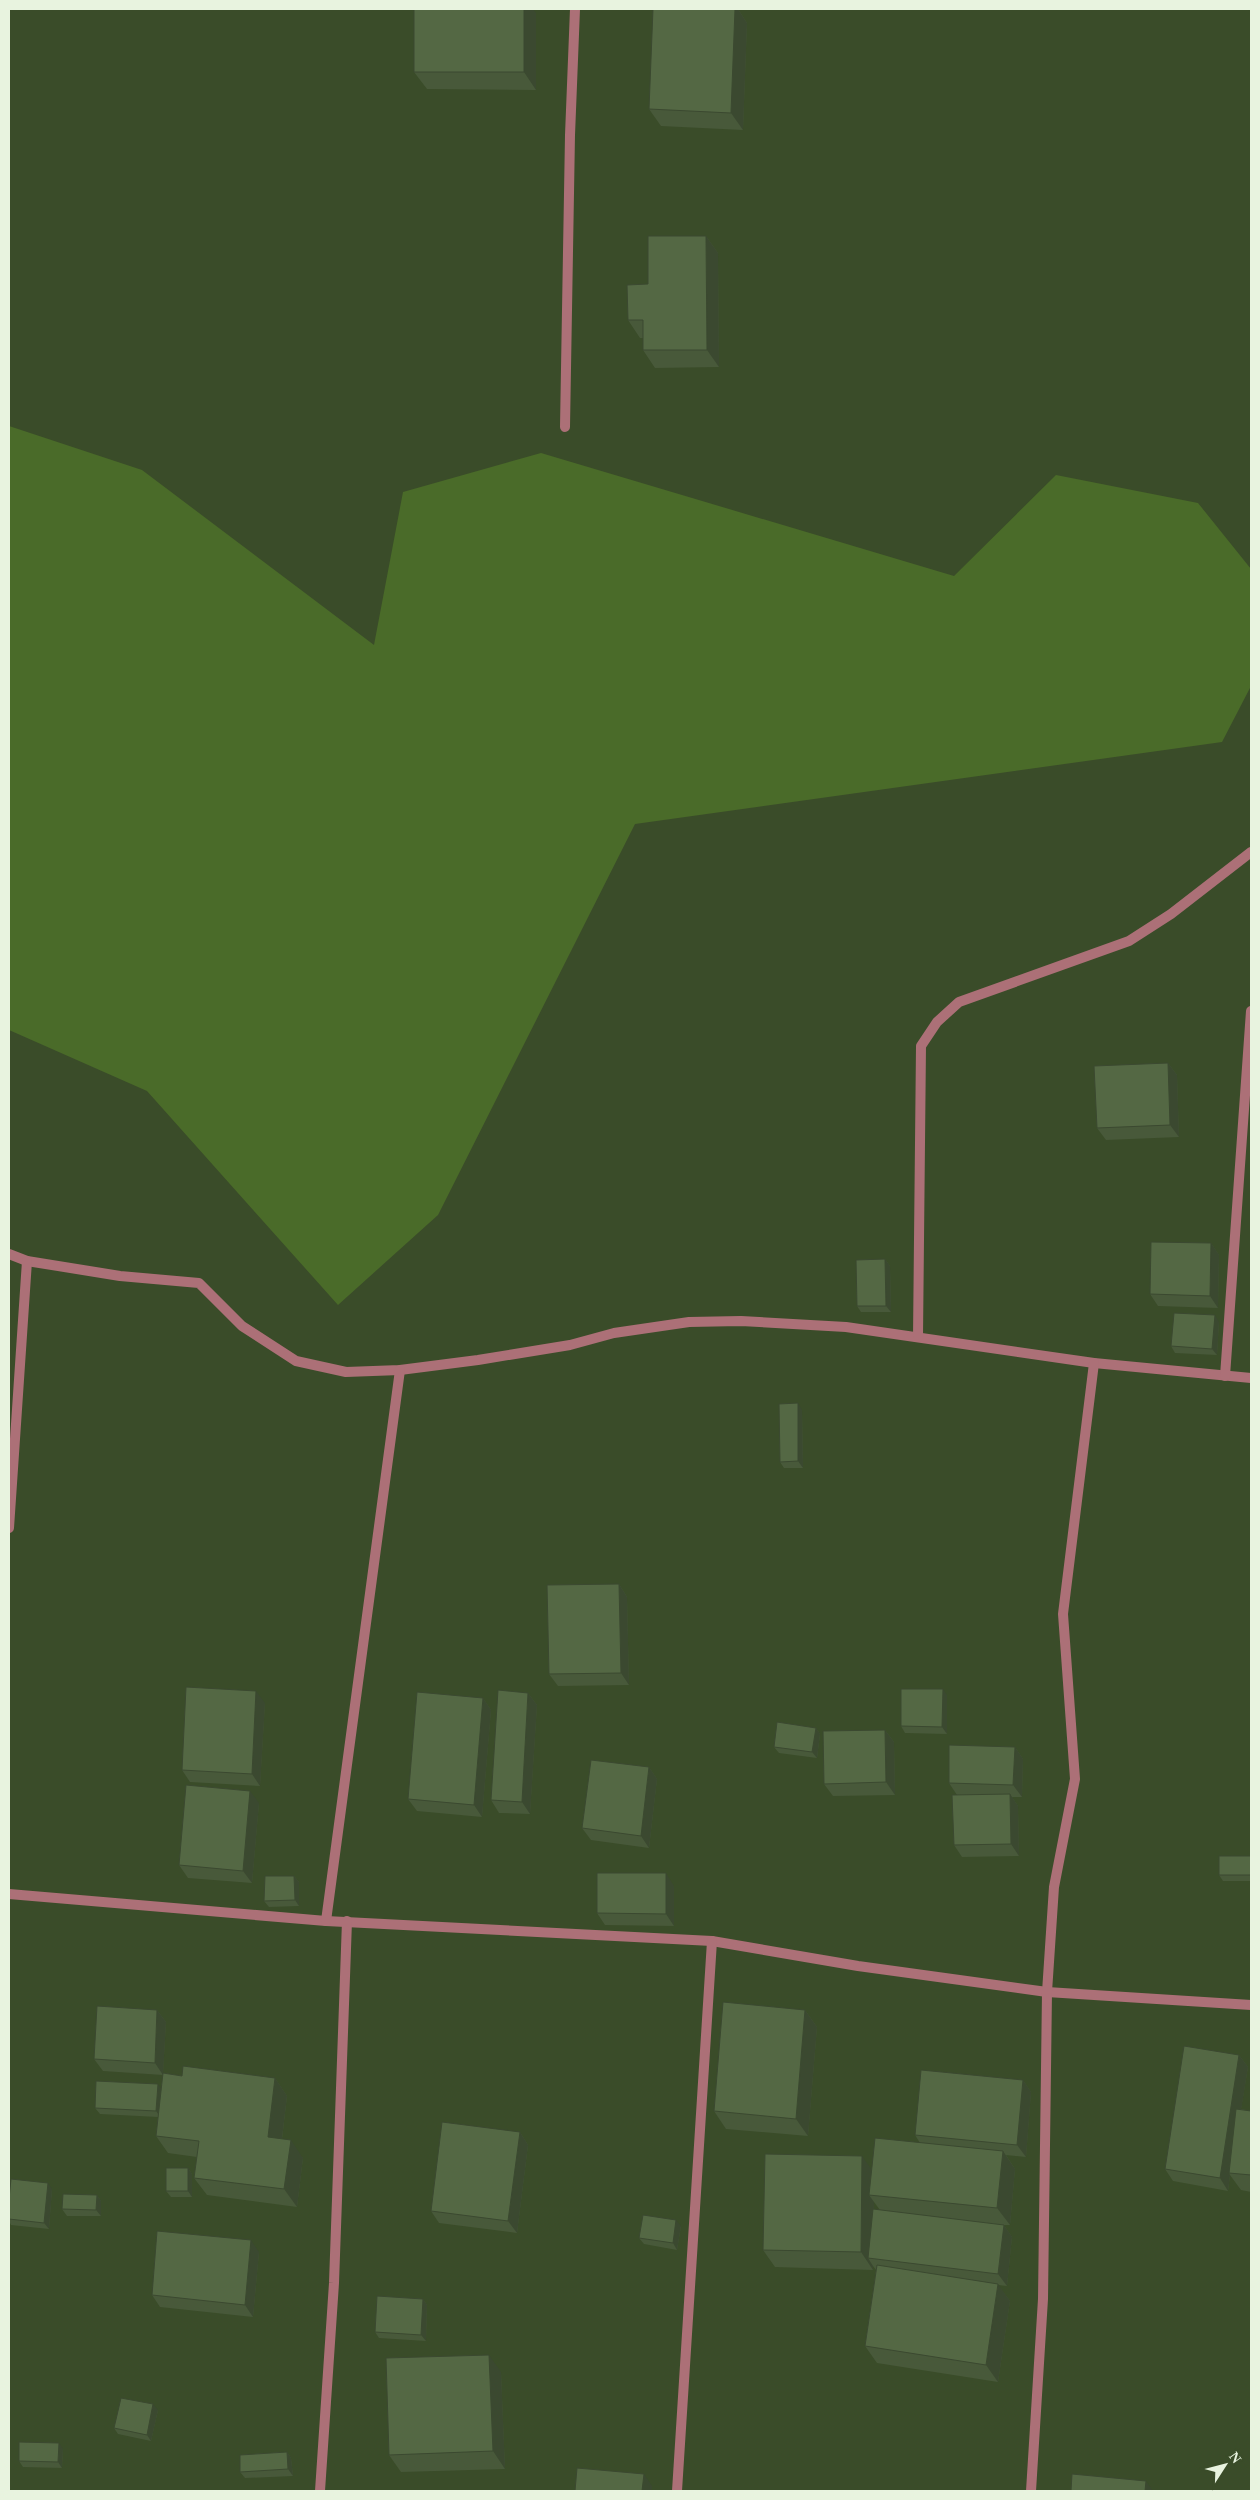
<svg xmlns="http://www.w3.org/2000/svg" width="1260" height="2500" font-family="Georgia,serif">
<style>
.green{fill:#4a6b29}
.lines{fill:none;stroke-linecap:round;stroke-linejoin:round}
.street{stroke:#ac7077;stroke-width:10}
.wall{fill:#48593a;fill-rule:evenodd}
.shaded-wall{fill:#3b4930}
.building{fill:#546844;stroke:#3b4930}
</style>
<rect width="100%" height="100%" fill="#3a4c29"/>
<!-- green -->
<polygon class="green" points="9,426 142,470 374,645 403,492 541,453 954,576 1056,475 1198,503 1251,569 1251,686 1222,742 635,824 438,1215 338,1305 147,1091 9,1030"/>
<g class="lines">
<!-- street -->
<g class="street">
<polyline points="565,427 570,135 575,9"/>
<polyline points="9,1254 27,1261 120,1276 199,1283 242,1326 296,1361 346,1372 400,1370 478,1360 570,1345 614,1333 689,1322 741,1321 846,1327 1094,1363 1251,1378"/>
<polyline points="918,1337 921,1046 937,1022 959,1002 1129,941 1171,914 1251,852"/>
<polyline points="1225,1376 1251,1011"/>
<polyline points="9,1528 27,1261"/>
<polyline points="9,1894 326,1921 712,1941 858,1966 1047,1992 1251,2005"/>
<polyline points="326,1921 400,1370"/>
<polyline points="320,2491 334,2283 347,1921"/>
<polyline points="677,2491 712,1941"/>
<polyline points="1031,2491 1043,2299 1047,1992 1054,1887 1075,1779 1063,1614 1094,1363"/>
</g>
</g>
<!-- wall -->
<g class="wall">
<polygon points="735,9 738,9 747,23 743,130 661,126 649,109"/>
<polygon points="536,13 536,90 427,89 414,72"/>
<polygon points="706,236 718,253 719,367 655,368 643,350 643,338 640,338 628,320 648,284"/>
<polygon points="1168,1063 1177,1075 1179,1137 1106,1140 1097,1128"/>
<polygon points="1211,1243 1219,1255 1218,1308 1158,1306 1150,1294"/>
<polygon points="885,1259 890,1266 891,1312 861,1312 857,1306"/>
<polygon points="1219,1322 1217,1355 1175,1353 1171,1346"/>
<polygon points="802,1410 803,1468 784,1468 780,1462"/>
<polygon points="619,1584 627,1597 629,1685 558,1686 549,1674"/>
<polygon points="528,1693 537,1705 530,1814 499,1813 491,1800"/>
<polygon points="947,1695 947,1734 905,1733 901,1726"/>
<polygon points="483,1698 491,1710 482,1817 417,1811 408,1799"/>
<polygon points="265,1703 260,1786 190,1782 182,1770"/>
<polygon points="816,1728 820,1734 817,1758 779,1753 774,1747"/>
<polygon points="885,1730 894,1742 895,1795 833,1796 824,1784"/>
<polygon points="1015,1747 1023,1759 1022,1797 1012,1797 1018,1806 1019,1856 962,1857 954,1845 957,1795 949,1783"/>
<polygon points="649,1767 657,1779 649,1848 591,1840 582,1828"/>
<polygon points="259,1803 252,1883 188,1878 179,1865"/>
<polygon points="1251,1856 1251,1881 1223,1881 1219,1875"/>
<polygon points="294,1876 299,1882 299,1906 269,1907 264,1901"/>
<polygon points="674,1886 674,1926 605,1925 597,1913"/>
<polygon points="157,2010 166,2022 163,2073 182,2076 275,2078 287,2096 282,2139 303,2158 297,2207 207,2195 194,2178 197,2157 168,2153 156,2136 158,2117 100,2114 95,2108 161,2088 163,2075 103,2071 94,2059"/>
<polygon points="805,2010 817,2027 808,2136 726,2129 714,2111"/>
<polygon points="1239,2055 1248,2067 1241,2109 1251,2111 1251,2192 1241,2190 1230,2175 1228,2191 1173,2181 1165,2169"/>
<path d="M1023 2080 1031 2092 1026 2157 1006 2155 1015 2169 1010 2225H1004L1012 2237 1007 2286 998 2285 1010 2301 998 2382 877 2363 865 2346 876 2270 873 2266V2270L775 2267 763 2250 872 2170 920 2143 915 2135ZM874 2202 880 2210 874 2209Z"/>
<polygon points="520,2132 528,2145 517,2233 439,2223 431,2211"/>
<polygon points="188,2168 192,2174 192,2197 171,2197 166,2191"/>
<polygon points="52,2189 49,2229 11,2225 9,2221 9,2199"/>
<polygon points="97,2195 101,2201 101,2216 67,2216 62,2209"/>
<polygon points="681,2226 677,2250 644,2244 639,2238"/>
<polygon points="259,2252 253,2317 160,2307 152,2295"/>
<polygon points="423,2299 427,2305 426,2341 379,2338 375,2332"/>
<polygon points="501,2372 505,2469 401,2472 389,2455"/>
<polygon points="158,2410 151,2441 118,2434 114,2428"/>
<polygon points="63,2449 62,2468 23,2467 19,2461"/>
<polygon points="287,2452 291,2458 293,2476 245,2478 240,2472"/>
</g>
<!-- shaded-wall -->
<g class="shaded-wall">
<polygon points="524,9 533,9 536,13 536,90 524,72"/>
<polygon points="735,9 738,9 747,23 743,130 731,113"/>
<polygon points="706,236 718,253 719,367 707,350"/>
<polygon points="1168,1063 1177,1075 1179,1137 1170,1125"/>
<polygon points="1211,1243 1219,1255 1218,1308 1210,1296"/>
<polygon points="885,1259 890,1266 891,1312 886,1306"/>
<polygon points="1215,1315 1219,1322 1217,1355 1212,1349"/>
<polygon points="798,1403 802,1410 803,1468 798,1461"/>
<polygon points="619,1584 627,1597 629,1685 621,1673"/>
<polygon points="943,1689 947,1695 947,1734 942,1727"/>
<polygon points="256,1691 265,1703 260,1786 252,1774"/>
<polygon points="528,1693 537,1705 530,1814 522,1802"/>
<polygon points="483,1698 491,1710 482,1817 474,1805"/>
<polygon points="816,1728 820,1734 817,1758 812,1752"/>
<polygon points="885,1730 894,1742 895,1795 886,1782"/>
<polygon points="1015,1747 1023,1759 1022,1797 1013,1785"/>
<polygon points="649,1767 657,1779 649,1848 641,1836"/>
<polygon points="250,1791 259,1803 252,1883 243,1871"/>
<polygon points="1010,1794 1018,1806 1019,1856 1011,1844"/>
<polygon points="666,1873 674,1886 674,1926 666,1914"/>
<polygon points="294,1876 299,1882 299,1906 295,1900"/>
<polygon points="157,2010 166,2022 163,2075 155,2063"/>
<polygon points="805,2010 817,2027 808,2136 796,2119"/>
<polygon points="1239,2055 1248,2067 1231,2173 1229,2173 1230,2175 1228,2191 1220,2178"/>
<polygon points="275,2078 287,2096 280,2155 268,2137"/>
<polygon points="1023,2080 1031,2092 1026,2157 1017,2145"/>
<polygon points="158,2084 162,2090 161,2118 156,2111"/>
<polygon points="520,2132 528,2145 517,2233 508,2221"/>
<polygon points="291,2140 303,2158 297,2207 284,2189"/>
<polygon points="1003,2151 1015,2169 1010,2225 997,2208"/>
<polygon points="862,2156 874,2173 869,2195 874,2202 873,2259 868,2258 873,2266 873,2270 861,2252"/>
<polygon points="188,2168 192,2174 192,2197 188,2191"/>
<polygon points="48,2183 52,2189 49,2229 44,2223"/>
<polygon points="97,2195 101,2201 101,2216 96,2210"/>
<polygon points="676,2220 681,2226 677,2250 673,2243"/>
<polygon points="1004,2225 1012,2237 1007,2286 998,2274"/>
<polygon points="251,2240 259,2252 253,2317 245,2305"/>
<polygon points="998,2284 1010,2301 998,2382 986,2365"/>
<polygon points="423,2299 427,2305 426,2341 421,2335"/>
<polygon points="489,2355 501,2372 505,2469 493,2451"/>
<polygon points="153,2404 158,2410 151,2441 147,2435"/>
<polygon points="59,2443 63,2449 62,2468 58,2462"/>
<polygon points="287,2452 291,2458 293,2476 288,2469"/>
<polygon points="644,2474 652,2486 652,2491 642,2491"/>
<polygon points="1146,2481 1153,2491 1145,2491"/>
</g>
<!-- building -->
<g class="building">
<rect x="414" y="9" width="110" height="63"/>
<polygon points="653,9 735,9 731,113 649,109"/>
<polygon points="648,236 706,236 707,350 643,350 643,320 628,320 627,285 648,284"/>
<polygon points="1168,1063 1170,1125 1097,1128 1094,1066"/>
<polygon points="1151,1242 1211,1243 1210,1296 1150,1294"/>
<polygon points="885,1259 886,1306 857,1306 856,1260"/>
<polygon points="1174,1313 1215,1315 1212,1349 1171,1346"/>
<polygon points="798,1403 798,1461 780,1462 779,1404"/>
<polygon points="619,1584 621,1673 549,1674 547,1585"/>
<polygon points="186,1687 256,1691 252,1774 182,1770"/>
<polygon points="901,1689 943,1689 942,1727 901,1726"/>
<polygon points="498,1690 528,1693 522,1802 491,1800"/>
<polygon points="417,1692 483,1698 474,1805 408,1799"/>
<polygon points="777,1722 816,1728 812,1752 774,1747"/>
<polygon points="885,1730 886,1782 824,1784 823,1731"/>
<polygon points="949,1745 1015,1747 1013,1785 949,1783"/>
<polygon points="591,1760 649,1767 641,1836 582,1828"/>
<polygon points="186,1785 250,1791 243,1871 179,1865"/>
<polygon points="1010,1794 1011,1844 954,1845 952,1795"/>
<rect x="1219" y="1856" width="32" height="19"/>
<polygon points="597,1873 666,1873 666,1914 597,1913"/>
<polygon points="265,1876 294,1876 295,1900 264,1901"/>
<polygon points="723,2002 805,2010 796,2119 714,2111"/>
<polygon points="97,2006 157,2010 155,2063 94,2059"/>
<polygon points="1184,2046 1239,2055 1220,2178 1165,2169"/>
<polygon points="183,2066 275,2078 268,2137 291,2140 284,2189 194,2178 199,2141 156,2136 163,2073 182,2076"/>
<polygon points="921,2070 1023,2080 1017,2145 915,2135"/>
<polygon points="96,2081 158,2084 156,2111 95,2108"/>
<polygon points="1236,2109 1251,2111 1251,2175 1229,2173"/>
<polygon points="442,2122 520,2132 508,2221 431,2211"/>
<polygon points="875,2138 1003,2151 997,2208 869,2195"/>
<polygon points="765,2154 862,2156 861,2252 763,2250"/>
<rect x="166" y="2168" width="22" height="23"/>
<polygon points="11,2179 48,2183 44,2223 9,2219 9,2199"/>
<polygon points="63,2194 97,2195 96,2210 62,2209"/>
<polygon points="873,2209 1004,2225 998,2274 868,2258"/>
<polygon points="643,2215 676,2220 673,2243 639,2238"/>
<polygon points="157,2231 251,2240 245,2305 152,2295"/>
<polygon points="877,2265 998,2284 986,2365 865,2346"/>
<polygon points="377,2296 423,2299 421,2335 375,2332"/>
<polygon points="489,2355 493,2451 389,2455 386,2358"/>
<polygon points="121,2398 153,2404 147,2435 114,2428"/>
<polygon points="19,2442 59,2443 58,2462 19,2461"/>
<polygon points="287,2452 288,2469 240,2472 240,2455"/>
<polygon points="577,2468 644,2474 642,2491 575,2491"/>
<polygon points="1072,2474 1146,2481 1145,2491 1071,2491"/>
</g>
<!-- border -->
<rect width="1260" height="2500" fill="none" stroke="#e8f3df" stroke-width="20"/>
<!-- north arrow -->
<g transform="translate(1225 2465) rotate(54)" stroke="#3a4c29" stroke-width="4" paint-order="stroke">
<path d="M0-4L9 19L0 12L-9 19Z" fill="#e8f3df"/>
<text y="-8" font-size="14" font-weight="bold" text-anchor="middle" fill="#e8f3df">N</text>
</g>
</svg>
